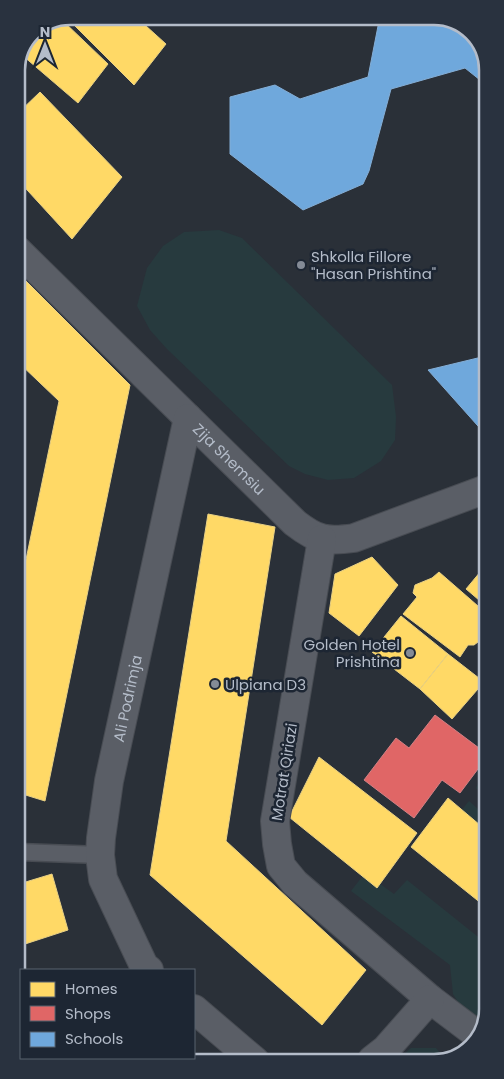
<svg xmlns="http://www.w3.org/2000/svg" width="504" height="1079" font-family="Poppins,sans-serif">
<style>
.green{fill:#273a3e}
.homes{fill:#ffd966;stroke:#e8d084}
.shops{fill:#e06666;stroke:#d38084}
.schools{fill:#6fa8dc;stroke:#84aed6}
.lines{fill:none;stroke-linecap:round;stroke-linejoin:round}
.lane-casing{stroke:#484c53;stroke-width:19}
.street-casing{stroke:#484c53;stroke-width:30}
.lane{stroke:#5a5e66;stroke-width:16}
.street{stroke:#5a5e66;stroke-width:28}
.poi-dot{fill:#848b96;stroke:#1d2633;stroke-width:2}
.labels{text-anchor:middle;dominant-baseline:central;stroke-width:5;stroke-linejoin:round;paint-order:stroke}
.poi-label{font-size:15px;fill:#b4bcc9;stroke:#1d2633;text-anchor:start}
.street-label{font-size:15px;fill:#b4bcc9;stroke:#1d2633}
.rim{fill:none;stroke:#b4bcc9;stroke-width:2.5}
</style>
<rect width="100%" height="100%" fill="#2a3038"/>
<!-- green -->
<g class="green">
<polygon points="219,230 242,238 392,385 396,417 395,440 381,461 354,478 328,480 305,474 289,466 167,349 150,330 137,306 147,268 163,246 184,232"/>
<polygon points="482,775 487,775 487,799 476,788"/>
<polygon points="469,801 487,817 487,851 452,822"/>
<polygon points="365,873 394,894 407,880 487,944 488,1012 482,1026 466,1015 453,994 450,965 351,891"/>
<polygon points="411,1048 436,1048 446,1060 397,1060"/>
<polygon points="54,1058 192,1058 197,1062 67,1063"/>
</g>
<!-- homes -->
<g class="homes">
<polygon points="70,16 135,16 166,44 134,85 67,18"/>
<polygon points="62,20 108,64 78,103 22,55 56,22"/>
<polygon points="40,92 122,177 72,239 17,179 16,115"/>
<polygon points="17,272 130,385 45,801 19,793 18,598 59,401 17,361"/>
<polygon points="208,514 275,527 226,841 366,970 322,1025 150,875"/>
<polygon points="372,557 398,585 359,636 329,613 335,574"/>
<polygon points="486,565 486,606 466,589"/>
<polygon points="439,572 486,613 486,624 480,631 482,639 474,645 468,645 460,657 403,614 417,597 413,593 415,585 432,578"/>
<polygon points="401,616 448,654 420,689 372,652"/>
<polygon points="448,654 484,682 452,719 420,689"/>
<polygon points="319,757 417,833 377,888 289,817"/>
<polygon points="448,798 487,831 487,908 411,847"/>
<polygon points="52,874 68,930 19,946 19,884"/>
</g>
<!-- shops -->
<polygon class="shops" points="435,715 487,754 487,757 460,793 442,780 414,818 364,780 396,738 409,748"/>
<!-- schools -->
<g class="schools">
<polygon points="380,16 437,16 466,27 485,53 485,84 465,68 391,89 369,171 363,184 303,210 230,154 230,97 275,85 300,99 368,77"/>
<polygon points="486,356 486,435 428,370"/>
</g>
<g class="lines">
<!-- lane casing -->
<g class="lane-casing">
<polyline id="lane" points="19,852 100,855"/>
</g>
<!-- street casing -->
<g class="street-casing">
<g id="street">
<path id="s1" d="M17 250 295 523C317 540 326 542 354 538L486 489"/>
<polyline points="322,539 275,821 277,844 281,866 295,883 430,999 479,1036"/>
<path id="s2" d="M149 970 144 966 103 879 100 855 101 838 109 781 188 418"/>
<polyline points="194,1009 255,1061"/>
<polyline points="19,1010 21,1010"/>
<polyline points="372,1060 386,1049 430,999"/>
</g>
</g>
<!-- lane -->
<use href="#lane" class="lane"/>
<!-- street -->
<use href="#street" class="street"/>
</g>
<!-- markers -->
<g class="poi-dot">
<circle cx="301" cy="265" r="5"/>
<circle cx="410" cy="653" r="5"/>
<circle cx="215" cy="684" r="5"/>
</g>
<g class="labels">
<!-- poi labels -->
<g class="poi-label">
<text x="311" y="256">Shkolla Fillore<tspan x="311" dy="17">"Hasan Prishtina"</tspan></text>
<text x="400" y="644" text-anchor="end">Golden Hotel<tspan x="400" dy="17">Prishtina</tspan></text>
<text x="225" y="684">Ulpiana D3</text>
</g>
<!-- street labels -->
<g class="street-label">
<text stroke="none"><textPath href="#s1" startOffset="298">Zija Shemsiu</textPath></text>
<text stroke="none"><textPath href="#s2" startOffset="286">Ali Podrimja</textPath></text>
<text transform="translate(284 772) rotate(-81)">Motrat Qiriazi</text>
</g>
</g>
<!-- crop -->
<path d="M0 0H504V1079H0ZM70 25H434A45 45 0 0 1 479 70V1009A45 45 0 0 1 434 1054H70A45 45 0 0 1 25 1009V70A45 45 0 0 1 70 25Z" fill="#29323f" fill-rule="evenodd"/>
<path class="rim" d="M70 25H434A45 45 0 0 1 479 70V1009A45 45 0 0 1 434 1054H70A45 45 0 0 1 25 1009V70A45 45 0 0 1 70 25Z"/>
<!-- legend -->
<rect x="20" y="969" width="175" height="90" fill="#1d2633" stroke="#59626f"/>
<rect x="30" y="982" width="25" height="15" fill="#ffd966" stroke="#59626f"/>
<text x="65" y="994" font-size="15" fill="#b4bcc9">Homes</text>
<rect x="30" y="1006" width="25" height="15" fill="#e06666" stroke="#59626f"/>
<text x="65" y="1019" font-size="15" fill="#b4bcc9">Shops</text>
<rect x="30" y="1032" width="25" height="15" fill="#6fa8dc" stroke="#59626f"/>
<text x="65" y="1044" font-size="15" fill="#b4bcc9">Schools</text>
<!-- north arrow -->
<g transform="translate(45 45)" stroke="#1d2633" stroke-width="4" paint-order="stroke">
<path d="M0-4L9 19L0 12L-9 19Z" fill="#b4bcc9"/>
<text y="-8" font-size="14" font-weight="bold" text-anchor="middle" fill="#b4bcc9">N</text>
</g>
</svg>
